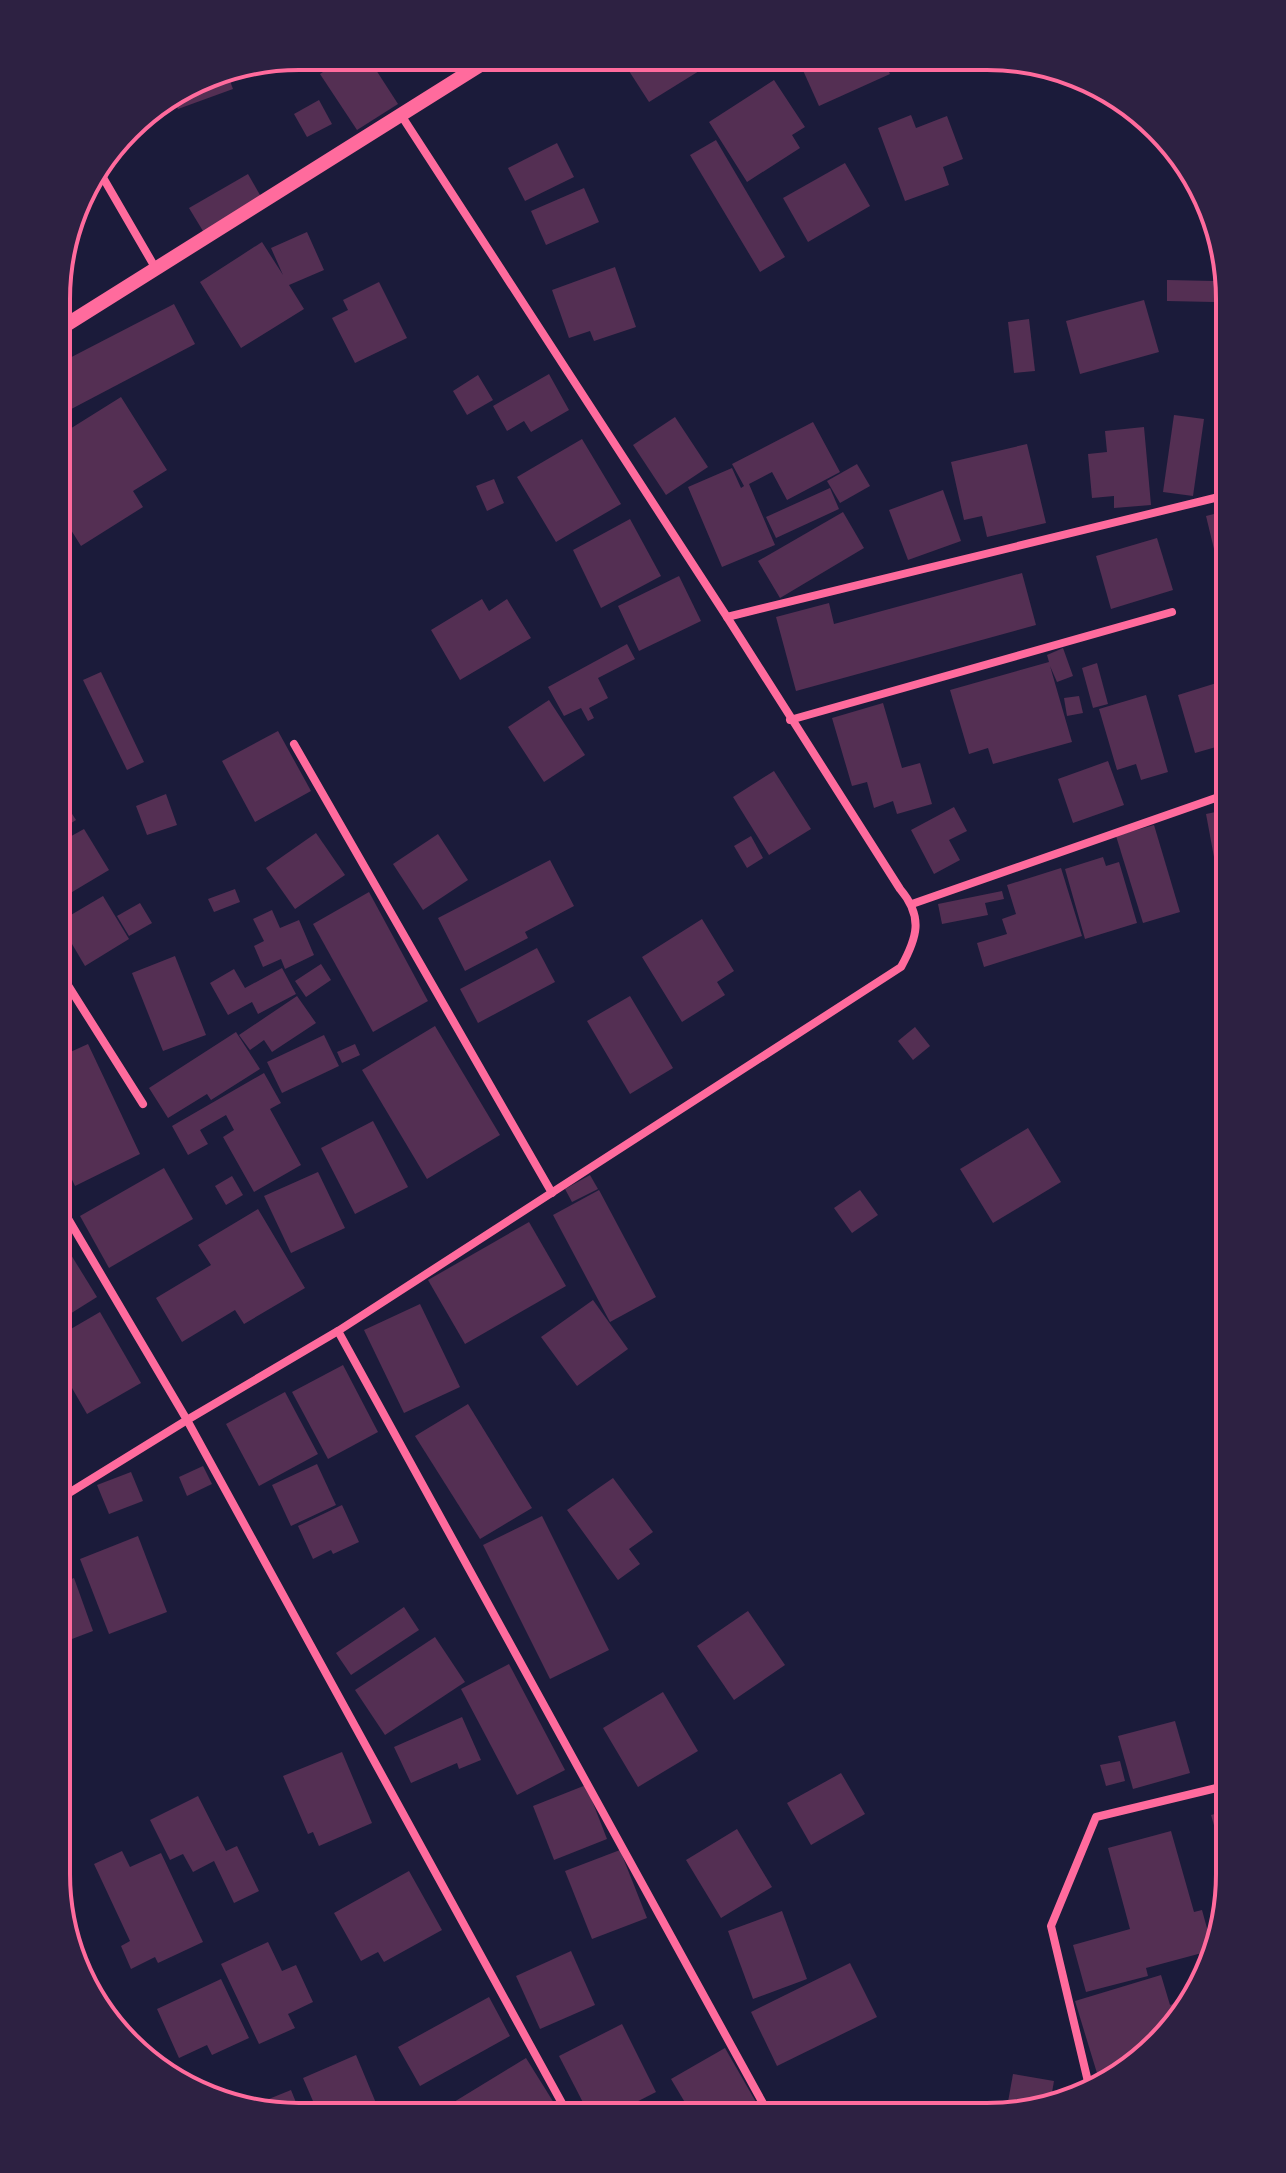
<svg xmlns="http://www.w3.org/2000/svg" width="1286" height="2173" font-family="Helvetica,sans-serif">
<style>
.building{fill:#542f53}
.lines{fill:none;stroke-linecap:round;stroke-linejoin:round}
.minor{stroke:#ff6b9d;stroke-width:8}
.tertiary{stroke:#ff6b9d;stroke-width:14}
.rim{fill:none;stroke:#ff6b9d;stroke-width:4}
</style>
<rect width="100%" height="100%" fill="#1b1b3a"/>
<!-- building -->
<g class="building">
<polygon points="347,56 367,56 398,104 357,130 320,74"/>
<polygon points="620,57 709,57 712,63 649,102"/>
<polygon points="797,57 883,58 890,74 819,106"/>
<polygon points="226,70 233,89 178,109 172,96 207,74"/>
<polygon points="774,80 805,127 792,135 800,148 747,182 709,122"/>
<polygon points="1111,96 1132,105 1116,111"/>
<polygon points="319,100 332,124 307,137 294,114"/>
<polygon points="911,115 916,128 947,116 963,159 943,167 949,185 905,201 878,128"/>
<polygon points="716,140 785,257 760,272 690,155"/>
<polygon points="557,143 574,177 525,201 508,168"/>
<polygon points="845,163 870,206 808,242 783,198"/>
<polygon points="248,174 264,202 206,236 189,208"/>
<polygon points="584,188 599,222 546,245 531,211"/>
<polygon points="307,232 324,270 289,285 304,309 241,348 200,282 262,242 283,275 271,248"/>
<polygon points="615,267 636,327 594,341 590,331 569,338 552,290"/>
<polygon points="1224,267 1230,299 1230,313 1215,310"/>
<polygon points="1167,280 1214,281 1214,302 1167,301"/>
<polygon points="379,282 407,338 355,363 332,318 348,310 343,300"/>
<polygon points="1144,300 1159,352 1080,374 1066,321"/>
<polygon points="174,304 195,344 58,416 58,364"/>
<polygon points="1029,319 1035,371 1014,373 1008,322"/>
<polygon points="549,374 569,410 531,432 524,421 507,431 493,406"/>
<polygon points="478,375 493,400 467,415 453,391"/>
<polygon points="121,397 167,470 133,491 143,507 81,546 58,509 58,421 65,432"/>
<polygon points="1174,415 1204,419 1193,496 1163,492"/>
<polygon points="675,417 708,467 666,495 633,445"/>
<polygon points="813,422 840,472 787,500 772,472 749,484 775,545 722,567 688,487 732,468 741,488 744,486 732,464"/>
<polygon points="1144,427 1151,505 1114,508 1114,496 1092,498 1088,454 1107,452 1105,431"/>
<polygon points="582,439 621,504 556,542 517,477"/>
<polygon points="1027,444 1046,523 987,537 982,516 964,520 951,462"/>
<polygon points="857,464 870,486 840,503 827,481"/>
<polygon points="494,479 504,503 487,511 476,486"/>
<polygon points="830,488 839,509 776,538 766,517"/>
<polygon points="943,490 961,541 908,560 889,510"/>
<polygon points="1230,510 1230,580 1222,582 1206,516"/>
<polygon points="843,512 864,548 780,598 758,561"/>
<polygon points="630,519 661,576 601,608 573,550"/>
<polygon points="1157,538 1173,590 1111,609 1096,556"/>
<polygon points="1022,573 1036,625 796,691 776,617 829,603 834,624"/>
<polygon points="679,576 701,621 639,651 618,606"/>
<polygon points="482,599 489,611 507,599 531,638 460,680 431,630"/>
<polygon points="627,644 635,659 598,678 608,698 589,708 594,718 588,721 581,708 564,716 548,687"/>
<polygon points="1063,648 1073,676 1057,682 1050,666 1072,742 993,764 988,748 969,754 950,690 1049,662 1047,655"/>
<polygon points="58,655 68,670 58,677"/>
<polygon points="1097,663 1108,704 1093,708 1082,668"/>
<polygon points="101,672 144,762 127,770 83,680"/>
<polygon points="1223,681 1230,704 1230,743 1195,753 1178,695"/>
<polygon points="1146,695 1168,772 1141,780 1136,764 1117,770 1099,709"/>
<polygon points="1079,696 1083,713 1067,716 1064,698"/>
<polygon points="549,700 585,755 544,782 508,727"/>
<polygon points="883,703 902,768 920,763 932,804 897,814 893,801 874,808 867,782 852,786 832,718"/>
<polygon points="278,731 311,791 255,822 222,761"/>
<polygon points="1108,761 1124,805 1073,823 1058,779"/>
<polygon points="774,771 811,829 769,855 733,797"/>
<polygon points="57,791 76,820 57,832"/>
<polygon points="166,794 177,825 147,835 136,806"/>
<polygon points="954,807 967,831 949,840 960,860 934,874 911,830"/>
<polygon points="1230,809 1230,899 1222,900 1206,814"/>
<polygon points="1154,825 1180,912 1143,923 1116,836"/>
<polygon points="84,829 109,870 57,901 57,844"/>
<polygon points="316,833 345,875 295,909 266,868"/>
<polygon points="438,834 468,880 423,910 393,864"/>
<polygon points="751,836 763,858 747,868 734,846"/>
<polygon points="1103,857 1106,866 1119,862 1137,923 1085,939 1065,869"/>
<polygon points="550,860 574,906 525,932 528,938 465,971 438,918"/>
<polygon points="1061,868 1082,936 984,967 977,943 1007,934 1002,919 1016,914 1007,885"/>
<polygon points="235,889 240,902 214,912 208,899"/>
<polygon points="1002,891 1004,899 985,903 988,915 942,924 938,904"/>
<polygon points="369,892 428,1001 373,1032 313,924"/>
<polygon points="103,896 129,939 85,966 59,922"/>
<polygon points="140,903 152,923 129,936 117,916"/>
<polygon points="272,910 280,928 299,920 314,955 285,969 281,959 263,967 254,946 264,941 253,919"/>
<polygon points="702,919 734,971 717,982 725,995 682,1022 642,957"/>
<polygon points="537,948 555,982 478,1023 460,989"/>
<polygon points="175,956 206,1035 163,1051 132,973"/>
<polygon points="321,964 331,980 306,997 295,981"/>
<polygon points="282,968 296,994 258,1014 252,1002 228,1015 210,983 234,969 245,988"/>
<polygon points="297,996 316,1023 272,1052 264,1040 250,1050 239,1035"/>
<polygon points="630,996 673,1068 630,1094 587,1021"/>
<polygon points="57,1007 71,1030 57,1038"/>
<polygon points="435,1026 500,1135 427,1179 362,1070"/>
<polygon points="915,1027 930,1046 913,1060 898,1041"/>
<polygon points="236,1032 260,1069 211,1100 207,1094 168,1118 149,1088"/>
<polygon points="324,1035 339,1066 282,1093 267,1062"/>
<polygon points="88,1044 140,1154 75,1186 57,1148 57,1139 72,1131 57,1100 57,1058"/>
<polygon points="355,1044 360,1055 342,1063 337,1052"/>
<polygon points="264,1073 281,1103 270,1109 301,1165 254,1192 223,1137 234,1130 226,1115 200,1130 208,1144 188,1155 172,1126"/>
<polygon points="373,1121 408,1187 355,1214 321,1148"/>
<polygon points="1028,1128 1061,1182 993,1223 960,1169"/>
<polygon points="164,1168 193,1219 109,1268 80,1216"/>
<polygon points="318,1172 345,1228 291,1253 264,1196"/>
<polygon points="590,1175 598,1189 572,1202 565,1189"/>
<polygon points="232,1176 243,1195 226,1205 215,1186"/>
<polygon points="599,1190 656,1297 610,1322 553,1215"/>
<polygon points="860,1190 878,1215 852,1233 834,1208"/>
<polygon points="258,1209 305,1288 244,1324 235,1310 182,1342 156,1298 211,1265 198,1245"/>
<polygon points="529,1222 566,1286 465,1344 428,1280"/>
<polygon points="60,1237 97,1297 57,1322 57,1239"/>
<polygon points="593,1300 628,1349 577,1386 541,1337"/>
<polygon points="420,1304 460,1387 404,1413 364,1330"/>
<polygon points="100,1312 141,1383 87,1414 57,1362 57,1337"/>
<polygon points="343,1365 378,1432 328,1459 292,1392"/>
<polygon points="285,1392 318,1454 259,1486 226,1424"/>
<polygon points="468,1404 532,1508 480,1539 415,1436"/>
<polygon points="317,1464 336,1505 291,1526 272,1485"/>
<polygon points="203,1466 212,1484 187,1496 179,1477"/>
<polygon points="131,1472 143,1501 109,1514 97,1485"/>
<polygon points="613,1478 653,1532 629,1549 640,1564 618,1580 567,1510"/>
<polygon points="342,1505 359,1542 333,1554 331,1550 313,1559 298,1526"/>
<polygon points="542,1516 609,1650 550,1679 483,1545"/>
<polygon points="138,1536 167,1612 109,1634 80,1559"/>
<polygon points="56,1538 63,1556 56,1559"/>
<polygon points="74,1578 93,1631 64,1642 56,1622 56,1585"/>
<polygon points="404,1607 419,1630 351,1675 336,1653"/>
<polygon points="748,1611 785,1665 734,1700 697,1646"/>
<polygon points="435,1637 465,1682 385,1735 355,1690"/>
<polygon points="509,1664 565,1770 517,1795 461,1689"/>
<polygon points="663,1692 698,1751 638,1787 603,1728"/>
<polygon points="462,1717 481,1760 459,1769 457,1763 411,1783 394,1747"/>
<polygon points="1175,1721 1190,1773 1133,1789 1118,1736"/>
<polygon points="342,1752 372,1823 319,1846 313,1832 308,1834 283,1776"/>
<polygon points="1120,1761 1125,1781 1106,1786 1100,1765"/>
<polygon points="841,1773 865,1814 811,1845 787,1803"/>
<polygon points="586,1785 607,1839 554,1860 533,1806"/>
<polygon points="198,1796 226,1851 237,1846 259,1891 234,1903 214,1861 193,1872 183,1854 170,1860 150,1820"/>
<polygon points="1229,1810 1229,1876 1211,1815"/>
<polygon points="737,1829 772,1887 721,1918 686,1860"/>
<polygon points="1171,1831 1194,1912 1202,1910 1213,1950 1146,1968 1148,1976 1086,1992 1073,1945 1130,1929 1108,1848"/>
<polygon points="620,1850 647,1918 592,1939 565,1871"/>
<polygon points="122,1851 130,1867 161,1853 203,1942 158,1963 155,1957 131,1969 121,1946 130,1941 94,1864"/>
<polygon points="409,1871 442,1930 384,1962 378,1952 361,1961 334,1913"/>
<polygon points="782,1911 807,1979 753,1999 728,1931"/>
<polygon points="268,1942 282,1971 296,1965 313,2002 288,2014 295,2028 259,2044 221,1964"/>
<polygon points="571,1951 595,2005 540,2029 516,1976"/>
<polygon points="850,1963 877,2017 777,2066 751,2012"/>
<polygon points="1161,1975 1170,2005 1186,2000 1188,2006 1180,2021 1100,2083 1075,2001"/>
<polygon points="221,1979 249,2038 212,2055 207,2045 179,2058 157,2009"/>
<polygon points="489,1997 510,2036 420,2086 398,2047"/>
<polygon points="622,2024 656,2092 609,2116 590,2116 559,2056"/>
<polygon points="725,2048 764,2116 693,2116 671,2079"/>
<polygon points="356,2055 381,2115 319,2115 303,2078"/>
<polygon points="526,2058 554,2103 532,2116 456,2115 449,2105"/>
<polygon points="186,2072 193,2084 177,2077"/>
<polygon points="1013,2074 1054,2081 1050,2104 1006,2113"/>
<polygon points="291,2090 301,2115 268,2115 249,2107"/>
</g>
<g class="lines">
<!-- minor -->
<g class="minor">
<polyline points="98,169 156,269"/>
<polyline points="727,617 1227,495"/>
<polyline points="790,720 1172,612"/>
<polyline points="294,744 552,1193"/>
<polyline points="912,904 1230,793"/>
<polyline points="57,968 143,1104"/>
<polyline points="57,1200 187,1420 569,2116"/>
<polyline points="338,1331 770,2116"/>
<path d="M56 1501 187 1420 338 1331 901 967C917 938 924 917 900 889L727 617 401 115"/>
<polyline points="1090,2090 1051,1926 1096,1817 1229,1785"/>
</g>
<!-- tertiary -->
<polyline class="tertiary" points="58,330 493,57"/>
</g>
<!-- crop -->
<path d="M0 0H1286V2173H0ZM299 70H987A229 229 0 0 1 1216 299V1874A229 229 0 0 1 987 2103H299A229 229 0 0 1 70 1874V299A229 229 0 0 1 299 70Z" fill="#2d2142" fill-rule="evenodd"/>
<path class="rim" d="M299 70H987A229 229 0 0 1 1216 299V1874A229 229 0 0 1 987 2103H299A229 229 0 0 1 70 1874V299A229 229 0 0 1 299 70Z"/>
</svg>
